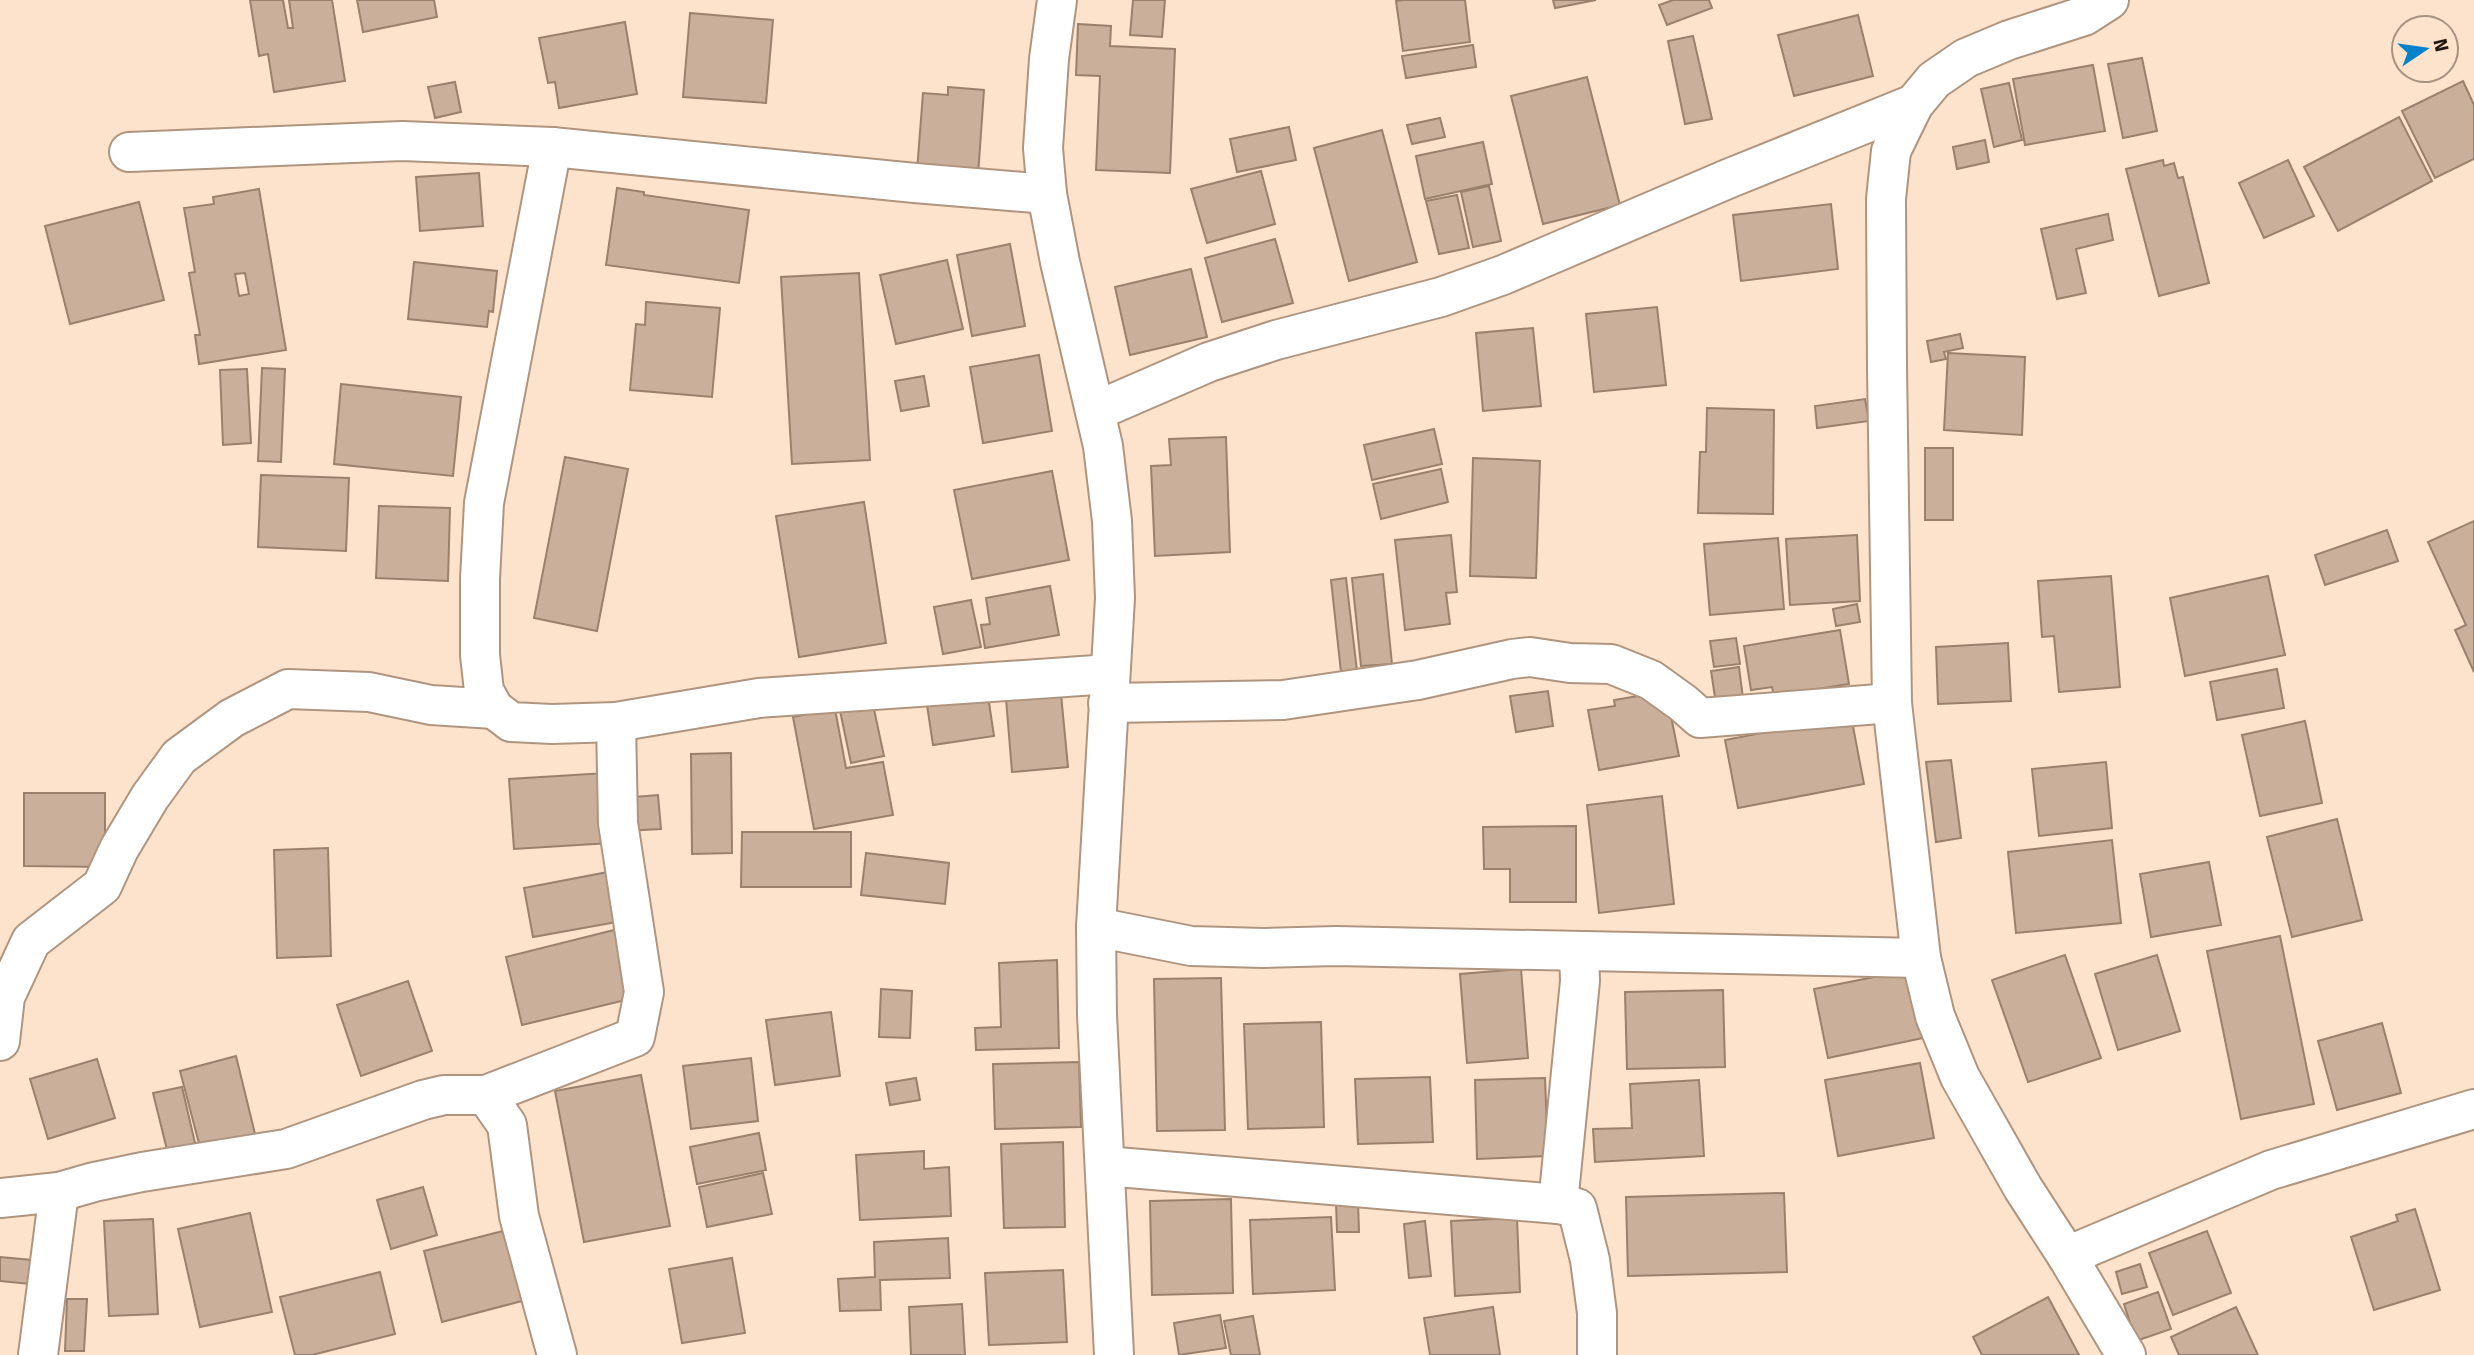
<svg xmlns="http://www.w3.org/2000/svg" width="2474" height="1355" font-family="'Fira Sans',sans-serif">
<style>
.building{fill:#cab09a;stroke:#9a816d;stroke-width:2;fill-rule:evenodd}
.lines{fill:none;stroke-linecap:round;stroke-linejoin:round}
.minor-casing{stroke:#af9580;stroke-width:42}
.minor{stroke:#fff;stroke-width:38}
</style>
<rect width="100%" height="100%" fill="#fee3cc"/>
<!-- building -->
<g class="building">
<polygon points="250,0 283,0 288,28 293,28 289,0 332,0 345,81 274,92 268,54 259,56"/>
<polygon points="357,0 434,0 437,17 363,32"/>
<polygon points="1133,0 1165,0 1162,37 1130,35"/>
<polygon points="1405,0 1465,0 1470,42 1403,51 1396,1"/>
<polygon points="1553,0 1596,0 1555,8"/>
<polygon points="1673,0 1709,0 1712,8 1667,25 1659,5"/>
<polygon points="690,13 773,20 766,103 683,97"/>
<polygon points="1858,15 1873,76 1794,96 1778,35"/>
<polygon points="625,22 637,94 559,108 555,82 548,83 539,38"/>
<polygon points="1078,24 1111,26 1110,46 1175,49 1170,173 1096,170 1100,76 1076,75"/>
<polygon points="1693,36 1712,119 1685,124 1668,41"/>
<polygon points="1473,45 1476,67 1406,78 1402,56"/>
<polygon points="2142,58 2157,131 2123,138 2108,64"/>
<polygon points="2093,65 2105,131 2025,145 2013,79"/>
<polygon points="1587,77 1620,205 1543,224 1511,96"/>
<polygon points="2463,81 2474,105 2474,159 2435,178 2402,111"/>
<polygon points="455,82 461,112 435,118 428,87"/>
<polygon points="2009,83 2022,140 1994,147 1981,89"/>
<polygon points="948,87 984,90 978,176 917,171 923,93 948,95"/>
<polygon points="2399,117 2432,181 2338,231 2304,167"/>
<polygon points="1440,118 1445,137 1412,144 1407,125"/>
<polygon points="1289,127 1296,160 1237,172 1230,139"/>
<polygon points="1382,130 1417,262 1349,281 1314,148"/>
<polygon points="1985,140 1989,162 1957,169 1953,147"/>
<polygon points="1483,142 1492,184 1425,199 1416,156"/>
<polygon points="2163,160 2164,166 2174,163 2178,178 2183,177 2209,283 2159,296 2126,169"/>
<polygon points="2288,160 2314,216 2264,238 2239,183"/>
<polygon points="1261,171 1275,224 1207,243 1191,189"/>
<polygon points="479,173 483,226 420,231 416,177"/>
<polygon points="1489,186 1501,241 1473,247 1461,192"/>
<polygon points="617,188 644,192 644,195 749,210 739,283 606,265"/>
<path d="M259 189 286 350 199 364 195 335H200L189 273 195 272 184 208 214 204 213 197ZM245 273 249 294 239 296 235 274Z"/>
<polygon points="1457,195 1469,248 1439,254 1426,201"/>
<polygon points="139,202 164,300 70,324 45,226"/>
<polygon points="1831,204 1838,269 1741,281 1733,215"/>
<polygon points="2108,214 2113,240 2076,249 2086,293 2057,299 2041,229"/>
<polygon points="1275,239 1293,303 1222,322 1205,258"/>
<polygon points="1010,244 1025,326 972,336 957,255"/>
<polygon points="947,260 963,329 896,344 880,275"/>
<polygon points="414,262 497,271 493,312 489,311 487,327 408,319"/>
<polygon points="1191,269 1207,337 1130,355 1115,287"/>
<polygon points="859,273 870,460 792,464 781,277"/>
<polygon points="646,302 720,308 712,397 630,390 636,324 645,325"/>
<polygon points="1657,307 1666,385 1594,392 1586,314"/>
<polygon points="1533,328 1541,406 1483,411 1476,333"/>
<polygon points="1960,334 1963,348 1944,352 1946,359 1931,362 1927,341"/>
<polygon points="1948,353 2025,357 2022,435 1944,430"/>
<polygon points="1039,355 1052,431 983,443 970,367"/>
<polygon points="262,368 285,369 281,462 258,461"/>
<polygon points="247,369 251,443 223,445 220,370"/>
<polygon points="924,376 929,406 901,411 895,381"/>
<polygon points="341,384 461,397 453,476 334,464"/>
<polygon points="1865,399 1869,421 1817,428 1815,406"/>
<polygon points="1707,408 1774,410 1773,514 1698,513 1700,452 1706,452"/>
<polygon points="1434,429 1442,464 1372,480 1364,445"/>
<polygon points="1226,437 1230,552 1155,556 1151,466 1171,465 1169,439"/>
<rect x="1925" y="448" width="28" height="72"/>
<polygon points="565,457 628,469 597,631 534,618"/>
<polygon points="1473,458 1540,461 1536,578 1470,576"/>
<polygon points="1441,469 1448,502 1381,519 1373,484"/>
<polygon points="1052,471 1069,560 972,579 954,490"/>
<polygon points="261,475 349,478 346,551 258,547"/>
<polygon points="864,502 886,643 799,657 776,516"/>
<polygon points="379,506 450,508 448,581 376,578"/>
<polygon points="2474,521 2474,672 2455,630 2466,625 2428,542"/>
<polygon points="2387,530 2398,561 2325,585 2315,555"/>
<polygon points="1451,535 1457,592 1446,593 1450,624 1405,630 1395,540"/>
<polygon points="1857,535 1860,601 1790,605 1786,539"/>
<polygon points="1778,538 1784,609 1710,615 1704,544"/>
<polygon points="1383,574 1392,664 1361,666 1352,578"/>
<polygon points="2111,576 2120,687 2059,692 2054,636 2042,637 2038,581"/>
<polygon points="2268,576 2285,655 2185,676 2170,598"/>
<polygon points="1346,578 1357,671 1341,672 1331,580"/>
<polygon points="1050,586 1059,635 985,648 981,625 990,624 986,598"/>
<polygon points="971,600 981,647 943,654 934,607"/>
<polygon points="1857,604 1860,622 1836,626 1833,609"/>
<polygon points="1840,630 1849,684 1774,696 1772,687 1751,690 1744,646"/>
<polygon points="1736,638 1740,664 1714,667 1710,641"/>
<polygon points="2008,643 2011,701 1938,704 1936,647"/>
<polygon points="1739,667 1744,706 1717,710 1711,671"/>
<polygon points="2277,669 2284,708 2217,720 2210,682"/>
<polygon points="1548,691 1553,726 1516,732 1510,696"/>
<polygon points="1061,694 1068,767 1012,772 1006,699"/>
<polygon points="1650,694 1667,696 1679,756 1599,770 1588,710 1615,706 1614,700"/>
<polygon points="988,696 994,736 933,745 927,705"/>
<polygon points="872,700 884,756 851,763 839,706"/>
<polygon points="835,709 846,768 883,762 893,815 814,829 793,717"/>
<polygon points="1851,716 1864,784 1738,808 1725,740"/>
<polygon points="2305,721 2322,803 2260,816 2242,735"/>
<polygon points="731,753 732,853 692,854 691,754"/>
<polygon points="1951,760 1961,838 1936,842 1926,762"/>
<polygon points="2106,762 2112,828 2039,836 2032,769"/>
<polygon points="606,773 610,843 514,849 509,779"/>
<polygon points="24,793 105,793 105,867 24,866"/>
<polygon points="658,795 661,829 625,831 622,798"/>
<polygon points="1662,796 1674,904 1599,913 1587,805"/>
<polygon points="2337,819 2362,920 2292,937 2267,837"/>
<polygon points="1576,826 1576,902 1510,902 1510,869 1484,869 1483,827"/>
<polygon points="742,832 851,832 851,887 741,887"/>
<polygon points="2112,840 2121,923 2016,933 2008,852"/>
<polygon points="328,848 331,956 277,958 274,850"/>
<polygon points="866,853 949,863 945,904 861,895"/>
<polygon points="2209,862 2221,925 2151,937 2140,874"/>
<polygon points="608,872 617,922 533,937 524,888"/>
<polygon points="622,928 638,997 522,1025 506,957"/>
<polygon points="2280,936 2314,1104 2241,1119 2207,951"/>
<polygon points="2065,955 2101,1058 2028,1082 1992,980"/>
<polygon points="2157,955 2180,1031 2118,1050 2095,974"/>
<polygon points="1057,960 1059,1048 976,1050 975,1028 1001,1027 999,963"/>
<polygon points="1521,969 1528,1058 1467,1063 1460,974"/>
<polygon points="1909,970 1923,1038 1828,1058 1814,989"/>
<polygon points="1221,978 1225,1130 1157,1131 1154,979"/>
<polygon points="408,981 432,1051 361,1076 337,1005"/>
<polygon points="881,989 912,991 910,1038 879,1037"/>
<polygon points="1723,990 1725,1067 1627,1069 1625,992"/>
<polygon points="831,1012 840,1076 775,1085 766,1020"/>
<polygon points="1321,1022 1324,1127 1248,1129 1244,1024"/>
<polygon points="2382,1023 2401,1093 2337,1110 2318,1041"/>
<polygon points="236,1056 256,1138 201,1151 180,1071"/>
<polygon points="751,1058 758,1121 691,1129 683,1066"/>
<polygon points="97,1059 115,1118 48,1139 30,1079"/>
<polygon points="1079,1062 1081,1127 995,1129 993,1064"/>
<polygon points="1920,1063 1934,1138 1838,1156 1825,1080"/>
<polygon points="641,1075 670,1226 584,1242 555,1091"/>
<polygon points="1430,1077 1433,1142 1358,1144 1355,1079"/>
<polygon points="916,1078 920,1100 890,1105 886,1083"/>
<polygon points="1545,1078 1548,1156 1477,1159 1475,1080"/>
<polygon points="1699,1080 1704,1156 1595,1162 1593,1129 1632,1128 1630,1084"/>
<polygon points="182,1087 198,1156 170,1162 153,1093"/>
<polygon points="759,1133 766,1170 697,1184 690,1147"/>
<polygon points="1063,1142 1065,1227 1004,1228 1001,1144"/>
<polygon points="924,1151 924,1169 949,1167 951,1216 860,1220 856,1155"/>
<polygon points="763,1173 772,1214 707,1227 699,1187"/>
<polygon points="423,1187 437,1235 391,1249 377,1200"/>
<polygon points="1784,1193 1787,1272 1628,1276 1626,1197"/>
<polygon points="1231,1199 1233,1293 1152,1295 1150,1201"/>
<polygon points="1358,1202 1359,1232 1337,1232 1336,1203"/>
<polygon points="2415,1209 2440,1290 2374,1310 2351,1237 2398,1221 2396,1215"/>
<polygon points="250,1213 272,1312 200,1327 178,1229"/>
<polygon points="1331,1217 1335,1290 1253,1294 1250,1220"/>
<polygon points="1517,1218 1520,1292 1455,1296 1451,1221"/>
<polygon points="153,1219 158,1314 109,1316 104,1221"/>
<polygon points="1425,1221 1431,1276 1409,1278 1404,1224"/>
<polygon points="503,1231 522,1301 442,1322 424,1251"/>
<polygon points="2207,1231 2231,1293 2173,1315 2149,1253"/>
<polygon points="948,1238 950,1278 880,1280 881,1310 840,1311 838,1279 875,1277 874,1242"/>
<polygon points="0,1257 32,1260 30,1284 0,1281"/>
<polygon points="732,1258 745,1333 682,1343 669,1269"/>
<polygon points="2140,1264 2147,1287 2122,1294 2116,1272"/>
<polygon points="1063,1270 1067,1342 989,1345 985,1273"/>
<polygon points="380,1272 395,1334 312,1355 295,1355 280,1297"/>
<polygon points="2158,1292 2171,1329 2136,1341 2124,1304"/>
<polygon points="2048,1297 2079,1355 1982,1355 1973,1337"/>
<polygon points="67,1299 87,1299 84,1351 65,1351"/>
<polygon points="962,1304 965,1355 911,1355 909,1307"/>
<polygon points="1493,1307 1500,1355 1430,1355 1424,1318"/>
<polygon points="2236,1307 2258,1355 2179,1355 2171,1337"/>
<polygon points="1220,1315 1226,1348 1179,1355 1174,1323"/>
<polygon points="1253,1316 1260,1355 1231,1355 1224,1321"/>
</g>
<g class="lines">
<!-- minor casing -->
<g class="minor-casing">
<g id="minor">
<polyline points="1057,0 1049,59 1043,148 1047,194 1060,262 1103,446 1112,521 1115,598 1096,927 1097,1015 1114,1355"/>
<polyline points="2109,0 2084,16 2009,40 1966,58 1934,80 1914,104 1891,151 1886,199 1887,367 1892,703 1921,958 1935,1016 1960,1077 2023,1188 2067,1256 2126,1355"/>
<polyline points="552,147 484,503 480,579 480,655 484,691 494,709 511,722 552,724 616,722 759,698 1110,674"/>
<polyline points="129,152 402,141 552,147 915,183 1047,194"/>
<polyline points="1096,411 1209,362 1276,340 1441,297 1503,275 1730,178 1914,104"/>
<polyline points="1108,703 1283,700 1418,680 1512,659 1530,657 1570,663 1611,664 1651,680 1683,703 1700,718 1892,703"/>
<polyline points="1096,927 1191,946 1264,948 1336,946 1921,958"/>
<polyline points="0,1041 5,997 31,941 102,886 119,849 150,797 179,757 232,718 288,689 369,692 431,705 494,709"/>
<polyline points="486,1095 635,1037 644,992 618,823 616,722"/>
<polyline points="1105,1166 1558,1204 1577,1208 1590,1260 1597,1313 1597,1355"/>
<polyline points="0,1198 59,1192 94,1182 142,1172 286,1149 423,1100 444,1095 486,1095 507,1125 519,1216 557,1355"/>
<polyline points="1558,1204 1580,981 1579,951"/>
<polyline points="2067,1256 2271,1170 2474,1109"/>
<polyline points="38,1355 59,1192"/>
</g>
</g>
<!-- minor -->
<use href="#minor" class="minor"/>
</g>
<!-- north arrow -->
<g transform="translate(2425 49) rotate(77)"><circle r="33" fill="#fee3cc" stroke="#a69180" stroke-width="2"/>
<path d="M0-5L12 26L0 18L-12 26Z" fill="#0182ca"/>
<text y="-10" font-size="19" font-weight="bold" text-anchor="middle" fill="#21170f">N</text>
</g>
</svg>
